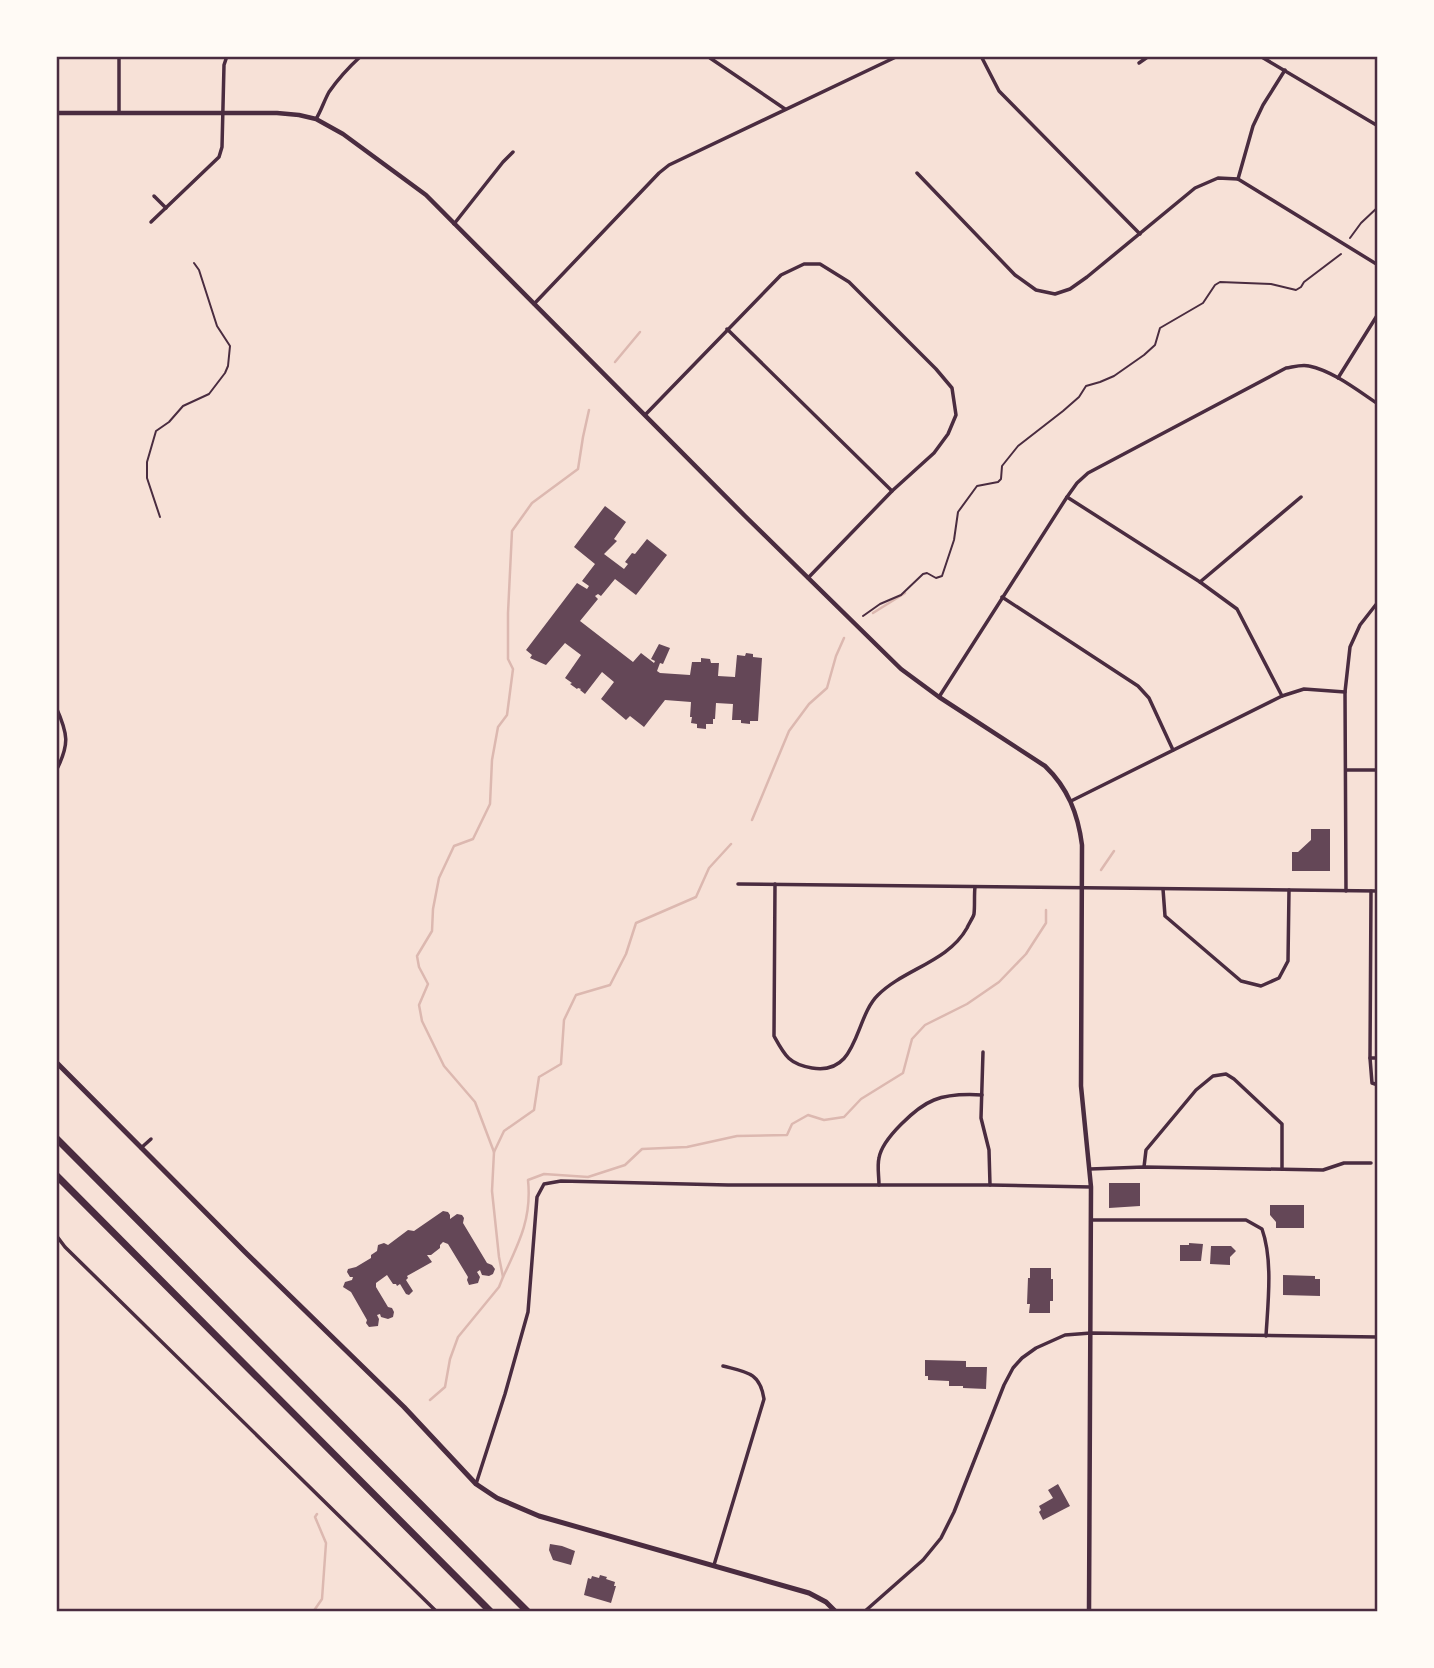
<svg xmlns="http://www.w3.org/2000/svg" width="1434" height="1668" font-family="'Zilla Slab',serif">
<style>
.lines{fill:none;stroke-linecap:round;stroke-linejoin:round}
.stream{stroke:#dcb8b0;stroke-width:2.5}
.building{fill:#644757}
.path{stroke:#4a2c40;stroke-width:2}
.minor{stroke:#4a2c40;stroke-width:3.5}
.tertiary{stroke:#4a2c40;stroke-width:4.5}
.secondary{stroke:#4a2c40;stroke-width:5}
.motorway{stroke:#4a2c40;stroke-width:7}
.neatline{fill:none;stroke:#4a2c40;stroke-width:2.5}
</style>
<rect width="100%" height="100%" fill="#f7e1d7"/>
<g class="lines">
<!-- stream -->
<g class="stream">
<polyline points="615,362 640,332"/>
<polyline points="873,613 905,593"/>
<polyline points="752,820 789,731 809,704 827,688 836,656 844,638"/>
<polyline points="1101,870 1114,851"/>
<polyline points="494,1152 504,1131 534,1110 539,1077 561,1064 564,1020 576,995 610,985 626,954 636,923 696,897 709,868 731,844"/>
<path d="M503 1277C519 1243 532 1218 528 1180L544 1174 588 1177 625 1165 642 1149 687 1147 737 1136 787 1135 792 1124 808 1115 824 1120 844 1117 861 1099 903 1073 912 1039 925 1025 967 1004 999 982 1026 954 1046 923V910"/>
<polyline points="430,1400 445,1387 450,1359 458,1337 499,1287 503,1277 499,1257 492,1191 494,1152 475,1102 444,1066 422,1021 419,1005 428,984 419,967 417,956 432,931 433,909 439,878 454,846 473,839 490,804 492,760 498,727 507,715 513,669 508,659 508,613 512,531 532,503 578,469 583,437 589,410"/>
<polyline points="313,1612 322,1599 326,1543 315,1517 317,1514"/>
</g>
</g>
<!-- building -->
<g class="building">
<polygon points="605,506 626,522 614,539 617,541 604,554 624,569 628,564 625,562 632,553 635,554 647,539 667,555 636,595 615,579 601,596 598,594 595,596 598,599 580,621 633,662 641,653 654,663 655,661 651,659 659,644 670,648 663,664 660,663 657,671 660,673 690,675 692,662 701,662 701,658 710,659 711,663 719,663 718,676 735,677 737,655 745,656 746,653 753,654 753,657 762,658 758,721 750,721 750,724 741,723 741,720 732,720 733,704 716,703 715,719 713,719 713,724 706,724 706,729 697,728 697,724 691,723 692,717 690,717 691,702 665,700 644,727 630,716 626,720 601,699 614,682 602,672 585,694 580,690 581,689 578,688 577,689 570,684 572,683 565,678 581,655 565,643 546,665 530,658 532,655 526,650 577,583 587,589 589,586 582,581 595,564 574,547"/>
<polygon points="1311,829 1330,829 1330,871 1292,871 1292,852 1298,852 1311,840"/>
<polygon points="1109,1183 1140,1183 1140,1206 1109,1208"/>
<polygon points="1270,1205 1304,1205 1304,1228 1276,1228 1276,1222 1270,1215"/>
<polygon points="443,1211 448,1212 450,1215 450,1219 457,1214 462,1215 464,1218 463,1223 487,1263 492,1265 495,1269 493,1274 489,1276 482,1275 480,1270 477,1272 480,1277 478,1283 469,1285 467,1280 468,1277 448,1244 443,1242 440,1245 440,1248 431,1255 427,1255 432,1262 407,1276 408,1278 406,1280 413,1291 409,1295 406,1294 400,1284 397,1286 396,1284 393,1284 387,1275 376,1283 376,1287 388,1307 392,1308 394,1312 393,1317 388,1319 381,1317 380,1314 377,1315 379,1319 378,1326 369,1327 366,1323 367,1320 351,1292 343,1287 345,1282 352,1280 353,1277 350,1277 347,1272 348,1269 356,1267 371,1258 371,1255 377,1251 378,1245 384,1243 388,1245 408,1230 414,1231"/>
<polygon points="1189,1243 1203,1244 1201,1261 1180,1261 1180,1245 1189,1245"/>
<polygon points="1211,1246 1231,1246 1236,1251 1230,1257 1230,1265 1210,1264"/>
<polygon points="1030,1268 1051,1268 1051,1279 1053,1279 1053,1301 1050,1301 1050,1313 1029,1313 1030,1304 1027,1304 1028,1278 1030,1278"/>
<polygon points="1283,1275 1315,1276 1315,1279 1320,1279 1320,1296 1283,1295"/>
<polygon points="925,1360 966,1361 966,1367 987,1367 986,1389 963,1388 963,1386 949,1386 949,1381 928,1380 928,1376 925,1376"/>
<polygon points="1058,1484 1070,1506 1043,1520 1039,1512 1041,1510 1039,1506 1053,1498 1048,1490"/>
<polygon points="550,1544 562,1546 575,1551 571,1565 553,1560 549,1550"/>
<polygon points="600,1575 607,1577 606,1579 615,1582 614,1586 616,1586 611,1603 584,1595 588,1578 591,1579 592,1576 599,1578"/>
</g>
<g class="lines">
<!-- path -->
<g class="path">
<polyline points="1350,238 1361,223 1378,207"/>
<polyline points="160,517 147,478 147,462 156,431 169,422 183,406 209,394 225,373 228,366 230,346 217,326 199,270 194,263"/>
<polyline points="863,616 880,604 901,595 923,574 927,573 936,578 942,576 954,540 958,512 977,486 998,482 1001,479 1002,466 1018,446 1063,411 1079,397 1086,386 1100,382 1114,376 1144,355 1155,345 1160,328 1203,303 1215,285 1220,282 1271,284 1296,290 1301,287 1304,282 1341,254"/>
</g>
<!-- minor -->
<g class="minor">
<polyline points="119,56 119,113"/>
<polyline points="981,56 999,91 1140,234"/>
<polyline points="1260,56 1378,126"/>
<polyline points="710,58 785,109"/>
<polyline points="1139,63 1149,56"/>
<path d="M316 119C321 111 324 101 329 92 338 79 349 67 361 56"/>
<polyline points="917,173 1015,275 1036,290 1055,294 1070,289 1087,277 1195,188 1218,178 1238,179 1378,265"/>
<polyline points="1238,179 1253,126 1263,105 1285,70"/>
<polyline points="154,196 166,208"/>
<polyline points="151,222 219,157 222,147 224,65 227,56"/>
<polyline points="454,224 503,162 513,152"/>
<polyline points="534,304 659,173 669,165 898,56"/>
<polyline points="727,329 892,491"/>
<polyline points="1338,378 1378,314"/>
<polyline points="645,415 781,275 804,264 820,264 849,282 936,369 952,388 956,415 948,434 934,453 892,491 808,578"/>
<polyline points="1067,497 1200,582 1237,609 1282,696"/>
<polyline points="1200,582 1301,497"/>
<polyline points="1002,597 1138,686 1149,698 1173,750"/>
<path d="M939 697 1067 497 1077 483 1088 473 1286 368C1293 367 1302 364 1309 366 1333 371 1357 390 1378 404"/>
<path d="M56 707C68 734 70 744 56 771"/>
<polyline points="1346,770 1378,770"/>
<polyline points="1071,801 1282,696 1304,689 1345,692"/>
<polyline points="738,884 1378,891"/>
<path d="M775 884 774 1036C785 1056 789 1064 812 1068 859 1076 854 1018 878 995 904 969 948 962 967 928 969 923 973 918 974 914 975 905 974 895 975 887"/>
<polyline points="1163,889 1165,916 1241,981 1261,986 1279,978 1288,961 1289,890"/>
<polyline points="1346,891 1345,692 1350,647 1360,625 1378,602"/>
<polyline points="1371,891 1370,1058 1372,1083 1378,1085"/>
<polyline points="983,1052 981,1118 989,1150 990,1185"/>
<polyline points="1370,1058 1378,1058"/>
<polyline points="141,1148 151,1139"/>
<polyline points="1144,1167 1146,1150 1196,1090 1213,1076 1226,1074 1234,1079 1282,1124 1282,1169"/>
<polyline points="1090,1169 1144,1167 1323,1170 1344,1163 1371,1163"/>
<path d="M879 1185C879 1176 877 1166 879 1158 882 1139 916 1107 934 1100 949 1094 965 1094 982 1095"/>
<path d="M1091 1220H1246L1262 1229C1273 1260 1268 1302 1266 1336"/>
<polyline points="56,1235 65,1247 437,1612"/>
<polyline points="476,1484 505,1394 528,1312 537,1197 544,1184 561,1181 728,1185 990,1185 1091,1187"/>
<path d="M714 1565 764 1399C760 1372 746 1372 723 1366"/>
<polyline points="864,1612 923,1560 941,1538 954,1512 1004,1385 1013,1368 1022,1358 1036,1348 1065,1335 1091,1333 1378,1337"/>
</g>
<!-- tertiary -->
<path class="tertiary" d="M56 113H277L299 115 316 119 343 134 426 195 745 516 901 669 939 697 1045 766C1068 788 1078 814 1082 845L1081 1086 1091 1187 1089 1612"/>
<!-- secondary -->
<polyline class="secondary" points="56,1062 245,1252 404,1407 476,1484 497,1498 539,1516 809,1593 826,1602 836,1612"/>
<!-- motorway -->
<g class="motorway">
<polyline points="56,1138 528,1612"/>
<polyline points="56,1175 491,1612"/>
</g>
</g>
<!-- border -->
<rect width="1434" height="1668" fill="none" stroke="#fffaf5" stroke-width="116"/>
<rect x="58" y="58" width="1318" height="1552" class="neatline"/>
</svg>
